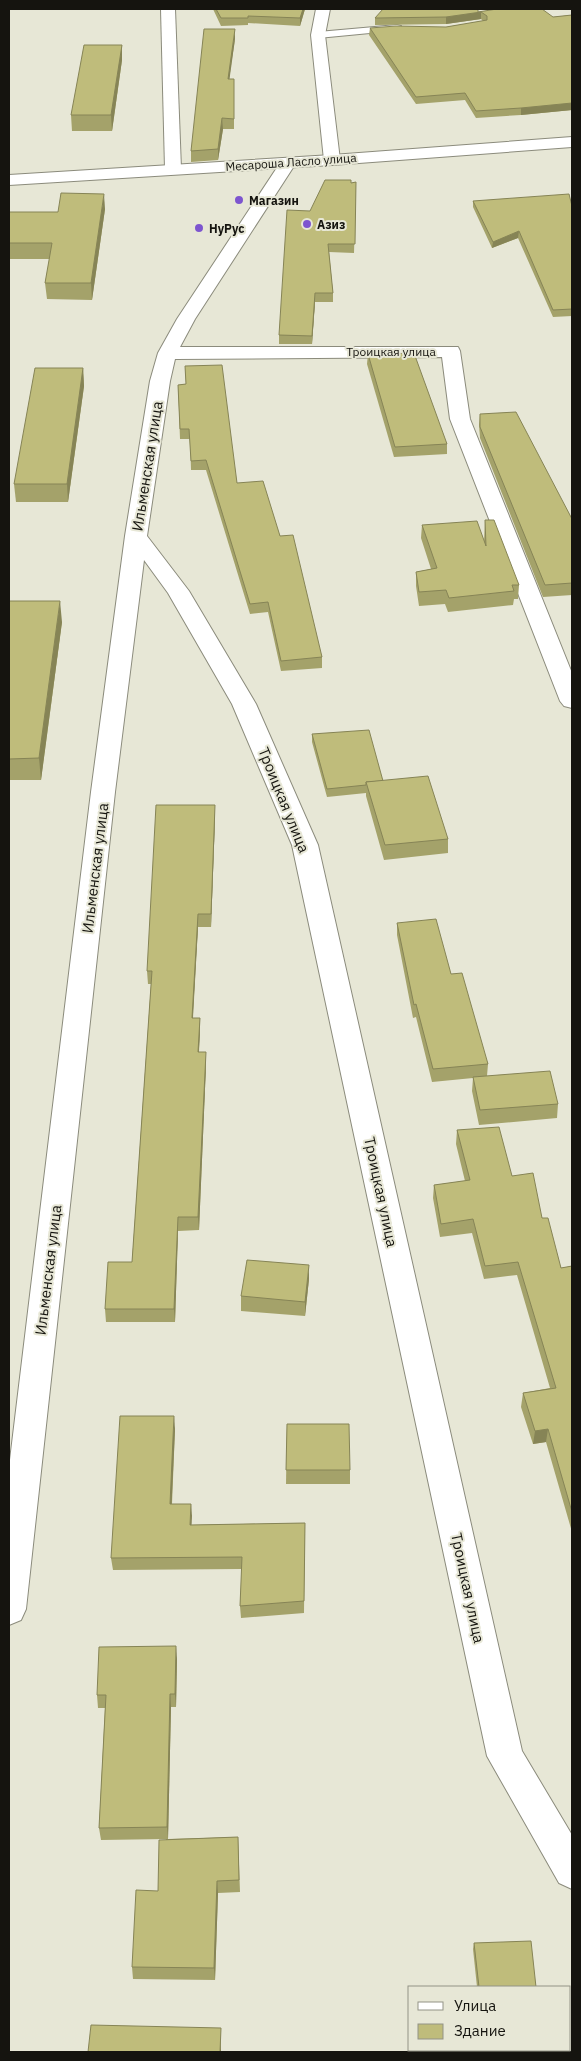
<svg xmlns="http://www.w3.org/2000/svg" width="581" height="2061" font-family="'IBM Plex Sans',sans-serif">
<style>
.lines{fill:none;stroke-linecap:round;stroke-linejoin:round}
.service-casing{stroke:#8b8b7c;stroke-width:2}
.minor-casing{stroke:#8b8b7c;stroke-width:2}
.tertiary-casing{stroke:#8b8b7c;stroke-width:2}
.service{fill:#fff;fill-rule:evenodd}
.minor{fill:#fff;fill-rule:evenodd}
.tertiary{fill:#fff;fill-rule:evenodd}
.wall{fill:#a4a26a}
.shaded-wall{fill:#868456}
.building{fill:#bfbc7b;stroke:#868456}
.poi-dot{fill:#7d55cf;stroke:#e7e7d6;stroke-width:2}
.labels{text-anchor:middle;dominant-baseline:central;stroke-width:4;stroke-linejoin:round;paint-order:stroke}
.far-street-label{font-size:12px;fill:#15140f;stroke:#e7e7d6}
.far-poi-label{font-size:12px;font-weight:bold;fill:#15140f;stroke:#e7e7d6;text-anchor:start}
.street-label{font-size:15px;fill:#15140f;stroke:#e7e7d6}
</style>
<rect width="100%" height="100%" fill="#e7e7d6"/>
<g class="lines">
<!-- service casing -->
<g class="service-casing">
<polygon id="service" points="397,25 401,26 401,30 318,38 313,35 318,32"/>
</g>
<!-- minor casing -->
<g class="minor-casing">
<g id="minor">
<polygon points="161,9 175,9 181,169 179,173 167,173 165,169"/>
<polygon points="316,9 330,9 325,35 340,160 338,163 326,163 324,160 311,35"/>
<polygon points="288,158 294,160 296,163 195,319 180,347 458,347 460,351 470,419 572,673 572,708 564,706 560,701 450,419 442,357 175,359 170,381 147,536 189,591 256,704 318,845 522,1751 572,1835 572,1889 559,1883 487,1756 292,845 232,704 168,593 144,560 115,792 26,1609 21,1620 9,1625 9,1468 91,792 125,536 150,381 158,353 177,319 282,160"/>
</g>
</g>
<!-- tertiary casing -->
<g class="tertiary-casing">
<polygon id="tertiary" points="572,137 572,147 332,165 9,185 9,175 332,155"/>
</g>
<!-- service -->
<use href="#service" class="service"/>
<!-- minor -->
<use href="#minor" class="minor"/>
<!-- tertiary -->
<use href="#tertiary" class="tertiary"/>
</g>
<!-- wall -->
<g class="wall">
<polygon points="213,9 305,9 300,26 248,23 248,25 221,26"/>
<polygon points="478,12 553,17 572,15 572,110 521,115 476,118 465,100 416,104 369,35 370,28 446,27 483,21 481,19 446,24 375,25 375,18"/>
<polygon points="235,39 229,79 234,79 234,129 223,129 218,160 191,162 191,151"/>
<polygon points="122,45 122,60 112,131 72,131 71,115"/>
<polygon points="356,182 354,253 329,252 333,293 333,302 315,302 312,344 279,344 279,335 351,183"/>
<polygon points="473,201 572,206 572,316 553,317 518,238 492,248 473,207"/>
<polygon points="105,209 92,300 47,299 45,283 50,259 9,259 9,212 58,212"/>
<polygon points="368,354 447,444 447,454 394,457 367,364"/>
<polygon points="185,366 237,483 280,536 322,657 322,668 281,671 268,612 250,614 206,470 191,470 190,439 180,439 178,385 186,384"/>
<polygon points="83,368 84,386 68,502 16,502 14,484"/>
<polygon points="480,414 572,519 572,595 543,597 480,438 479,425"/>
<polygon points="485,520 519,585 518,599 514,599 513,605 448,612 445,604 419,606 416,586 416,572 431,569 421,538 422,525 484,541"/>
<polygon points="9,601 62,622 41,780 9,780"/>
<polygon points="312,734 383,781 448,839 448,853 384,860 366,796 366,793 327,797 312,742"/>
<polygon points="215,818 211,927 198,927 193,1018 200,1018 200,1031 199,1052 206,1065 199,1230 178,1231 175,1322 106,1322 105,1309 132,1262 151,984 148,984 147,971"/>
<polygon points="397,923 451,974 488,1064 487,1076 558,1104 557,1118 479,1125 472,1091 473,1078 432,1082 416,1017 413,1018 397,935"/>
<polygon points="457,1130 512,1176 542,1218 561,1268 572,1266 572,1532 546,1442 533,1444 521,1407 523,1393 550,1388 517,1275 484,1279 472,1233 440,1237 433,1198 434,1185 465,1181 456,1144"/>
<polygon points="309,1279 305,1316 241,1311 241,1296"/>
<polygon points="287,1424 350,1470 350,1484 286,1484"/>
<polygon points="175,1429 172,1504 191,1504 191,1525 305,1523 304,1613 241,1618 240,1606 242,1569 113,1570 111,1558"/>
<polygon points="177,1659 176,1707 171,1707 168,1839 238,1837 240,1892 218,1893 215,1980 133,1979 132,1967 158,1891 166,1839 101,1840 99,1828 105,1708 98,1708 97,1695"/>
<polygon points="474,1943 536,1987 477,1987 473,1949"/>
</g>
<!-- shaded-wall -->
<g class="shaded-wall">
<polygon points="303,9 305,9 300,26 300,18"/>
<polygon points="481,12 481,19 446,24 446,17"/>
<polygon points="235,29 235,39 228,90 228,79"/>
<polygon points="122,45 122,60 112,131 111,115"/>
<polygon points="572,103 572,110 521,115 521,108"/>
<polygon points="222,118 223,129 218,160 218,149"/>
<polygon points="104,194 105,209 92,300 91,283"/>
<polygon points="519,231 518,238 492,248 493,242"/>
<polygon points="315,293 315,302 312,344 312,336"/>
<polygon points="83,368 84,386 68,502 67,484"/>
<polygon points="60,601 62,622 41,780 39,758"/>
<polygon points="215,805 215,818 211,927 211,914"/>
<polygon points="198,914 198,927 192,1031 192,1018"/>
<polygon points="200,1018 200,1031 198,1065 198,1052"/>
<polygon points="206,1052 206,1065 199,1230 198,1217"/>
<polygon points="178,1217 178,1231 175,1322 174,1309"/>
<polygon points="309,1265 309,1279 305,1316 305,1302"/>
<polygon points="174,1416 175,1429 171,1516 170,1504"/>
<polygon points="548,1429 546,1442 533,1444 535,1431"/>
<polygon points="191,1504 192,1516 191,1538 190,1525"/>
<polygon points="176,1646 177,1659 176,1707 175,1694"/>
<polygon points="170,1694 171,1707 168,1839 167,1827"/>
<polygon points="217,1881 218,1893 215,1980 214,1968"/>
<polygon points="221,2028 221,2052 220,2052"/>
</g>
<!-- building -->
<g class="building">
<polygon points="216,9 303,9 300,18 248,16 248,18 221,18"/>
<polygon points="383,9 478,9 478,12 497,9 542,9 553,17 572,15 572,103 521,108 476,111 465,93 416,97 370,28 396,26 446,27 487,20 487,16 481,12 446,17 375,18"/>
<polygon points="204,29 235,29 228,79 234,79 234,119 222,118 218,149 191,151"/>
<polygon points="84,45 122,45 111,115 71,115"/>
<polygon points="325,180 351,180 351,183 356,182 355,244 328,244 333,293 315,293 312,336 279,335 287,210 310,211"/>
<polygon points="61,193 104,194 91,283 45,283 52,243 9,243 9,212 58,212"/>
<polygon points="569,194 572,206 572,309 553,310 519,231 493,242 473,201"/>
<polygon points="414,353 447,444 395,447 368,354"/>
<polygon points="222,365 237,483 263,481 280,536 293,535 322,657 281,661 268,602 250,604 206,460 191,461 189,429 180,429 178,385 186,384 185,366"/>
<polygon points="35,368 83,368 67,484 14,484"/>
<polygon points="516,412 572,519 572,583 545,585 480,427 480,414"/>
<polygon points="485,520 494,520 519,585 512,585 514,591 449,598 446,590 419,592 416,572 437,568 422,525 477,521 486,546"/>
<polygon points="9,601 60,601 39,758 9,759"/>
<polygon points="369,730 383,781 366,782 366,785 327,789 312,734"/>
<polygon points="428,776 448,839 385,845 366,782"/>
<polygon points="156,805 215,805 211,914 198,914 192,1018 200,1018 198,1052 206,1052 198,1217 178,1217 174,1309 105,1309 108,1262 132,1262 152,971 147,971"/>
<polygon points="436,919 451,974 462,973 488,1064 433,1069 416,1004 414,1005 397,923"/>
<polygon points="550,1071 558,1104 480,1110 473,1077"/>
<polygon points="499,1127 512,1176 533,1173 542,1218 548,1218 561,1268 572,1266 572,1512 548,1429 535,1431 523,1393 556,1388 518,1262 485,1266 473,1219 441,1224 434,1185 470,1180 457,1130"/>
<polygon points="247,1260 309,1265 305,1302 241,1296"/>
<polygon points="120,1416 174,1416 170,1504 191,1504 190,1525 305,1523 304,1601 240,1606 242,1557 111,1558"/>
<polygon points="287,1424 349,1424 350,1470 286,1470"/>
<polygon points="176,1646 175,1694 170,1694 167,1827 99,1828 106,1695 97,1695 99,1647"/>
<polygon points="238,1837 239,1880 217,1881 214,1968 132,1967 136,1890 158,1891 159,1840"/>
<polygon points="531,1941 536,1987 479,1987 474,1943"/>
<polygon points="91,2025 221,2028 220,2052 88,2052"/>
</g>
<!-- markers -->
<g class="poi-dot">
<circle cx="239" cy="200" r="5"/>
<circle cx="307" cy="224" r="5"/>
<circle cx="199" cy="228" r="5"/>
</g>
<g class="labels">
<!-- far-street labels -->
<g class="far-street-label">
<text transform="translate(291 162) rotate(-4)">Месароша Ласло улица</text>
<text x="391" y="351">Троицкая улица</text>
</g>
<!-- far-poi labels -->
<g class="far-poi-label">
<text x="249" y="200">Магазин</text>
<text x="317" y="224">Азиз</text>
<text x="209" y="228">НуРус</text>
</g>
<!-- street labels -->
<g class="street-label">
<text transform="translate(147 466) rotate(-81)">Ильменская улица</text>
<text transform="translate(284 800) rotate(68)">Троицкая улица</text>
<text transform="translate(95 868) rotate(-83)">Ильменская улица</text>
<text transform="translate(381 1192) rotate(78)">Троицкая улица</text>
<text transform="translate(48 1270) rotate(-83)">Ильменская улица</text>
<text transform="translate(468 1588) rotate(78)">Троицкая улица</text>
</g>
</g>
<!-- border -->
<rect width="581" height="2061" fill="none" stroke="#15140f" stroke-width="20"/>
<!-- legend -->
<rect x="408" y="1986" width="162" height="65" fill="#e7e7d6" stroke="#939386"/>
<rect x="418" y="2002" width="25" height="8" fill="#ffffff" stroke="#939386"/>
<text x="454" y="2011" font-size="15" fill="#15140f">Улица</text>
<rect x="418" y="2024" width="25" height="15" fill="#bfbc7b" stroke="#939386"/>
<text x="454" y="2036" font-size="15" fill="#15140f">Здание</text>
</svg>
